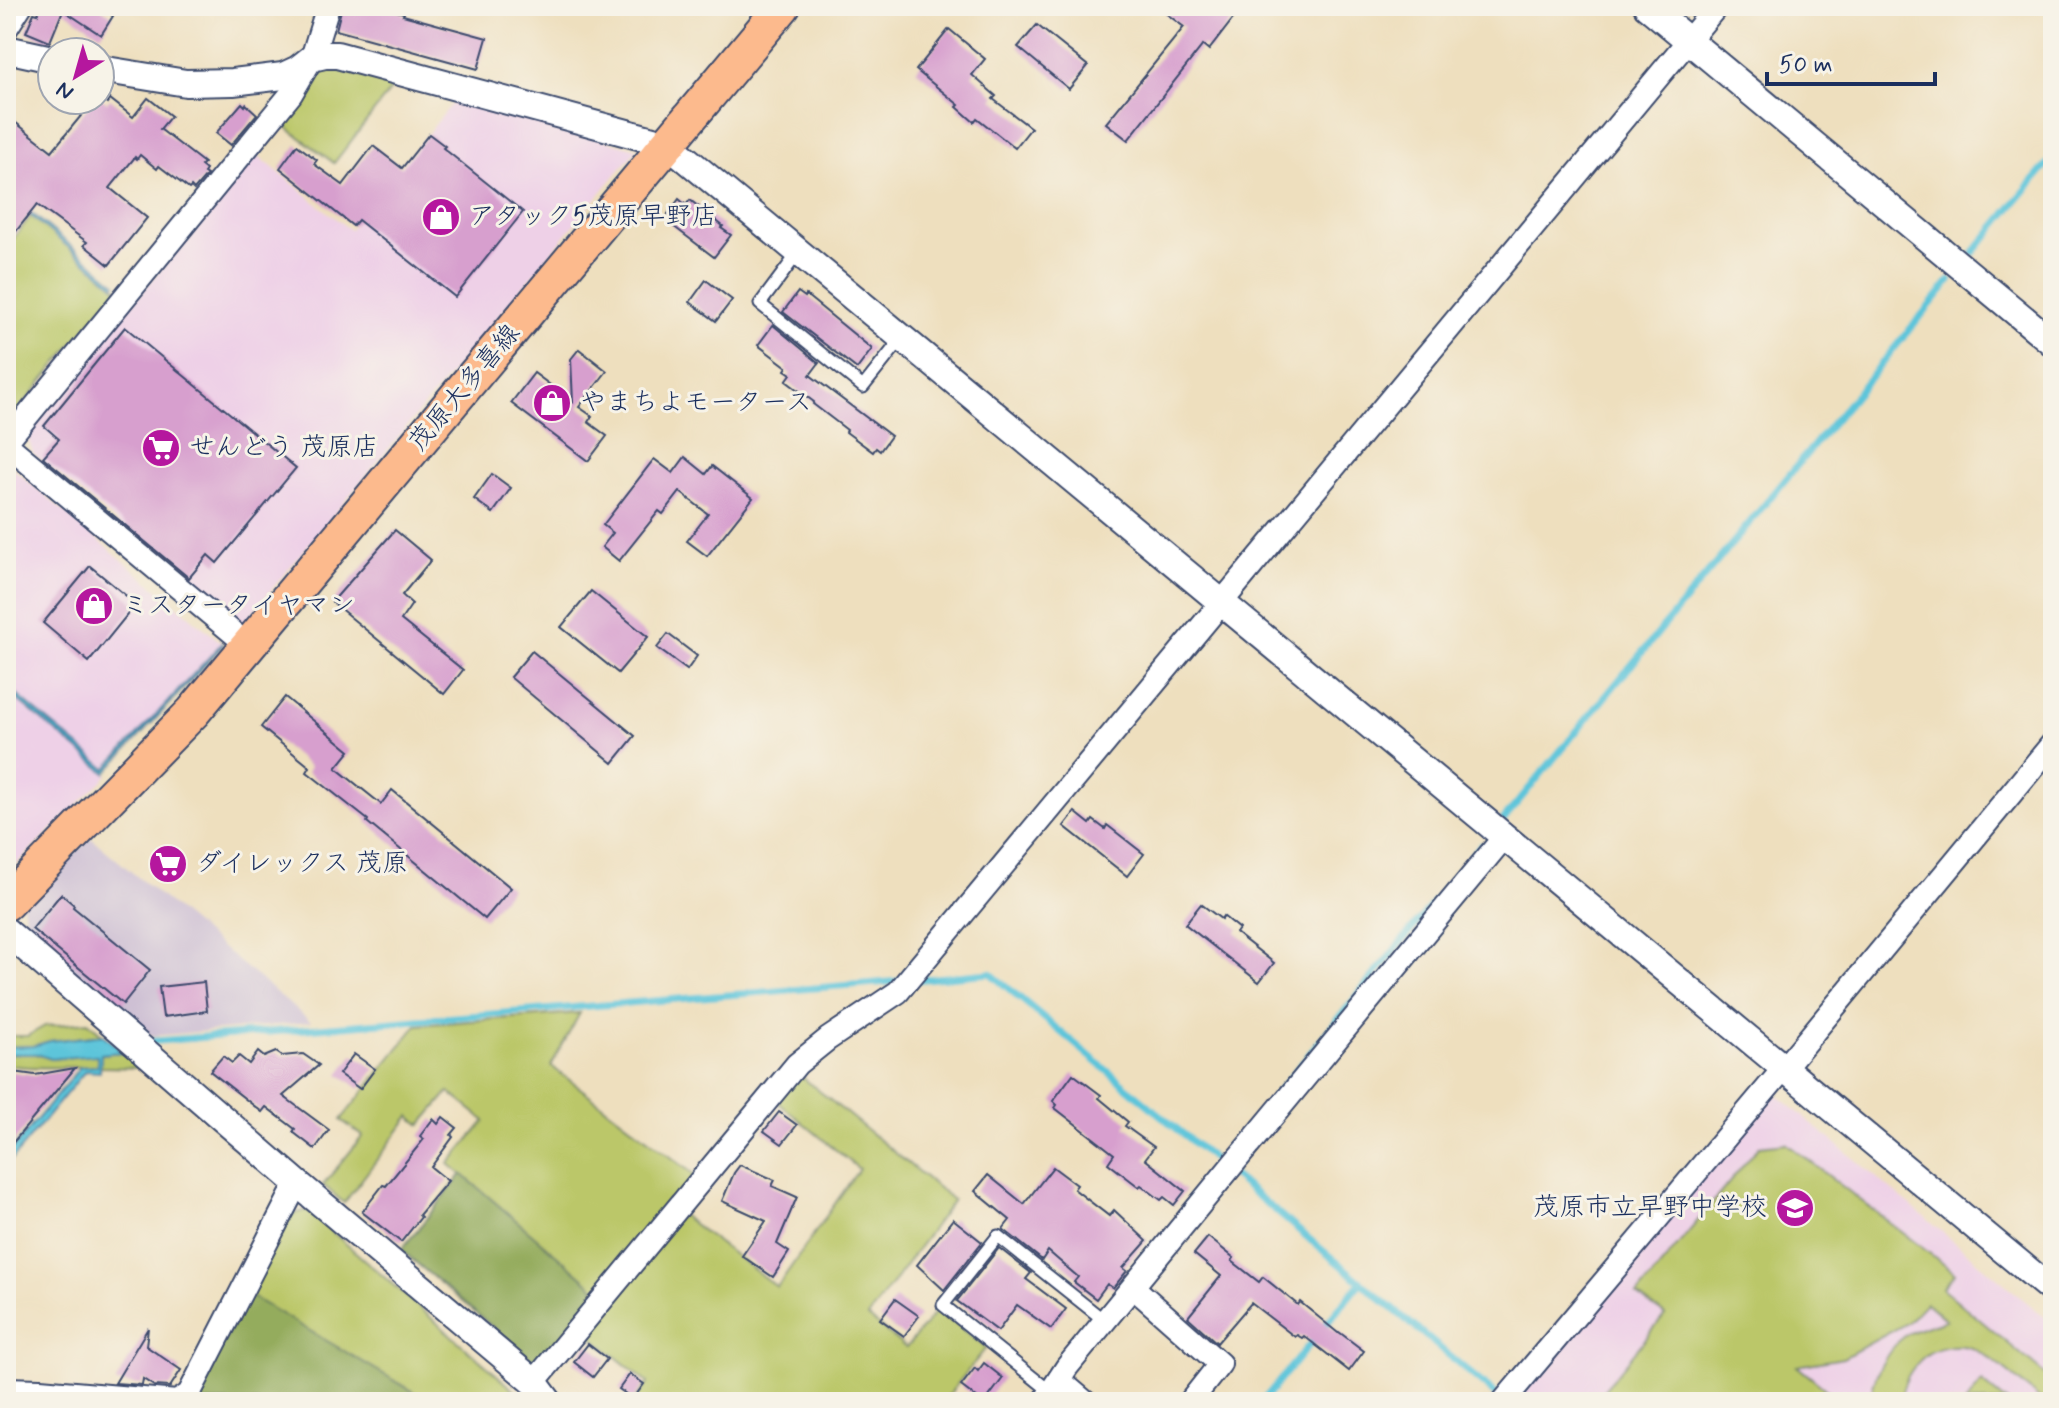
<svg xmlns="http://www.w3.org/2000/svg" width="2059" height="1408" font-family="Mynerve,'Klee One',sans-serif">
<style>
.built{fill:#eed0e7}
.industrial{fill:#ccbed3}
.green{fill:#bbc769;stroke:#6b7b64;stroke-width:2}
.forest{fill:#94ac5d;stroke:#586e5e;stroke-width:2}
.water{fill:#5dc5da;stroke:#3c7a9c;stroke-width:2}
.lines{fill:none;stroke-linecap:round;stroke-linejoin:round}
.stream{stroke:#5dc5da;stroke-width:7}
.building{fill:#d79fce}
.service-casing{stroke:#3b496c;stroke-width:15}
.minor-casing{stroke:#3b496c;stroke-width:26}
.tertiary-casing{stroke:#3b496c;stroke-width:30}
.primary-casing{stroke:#3b496c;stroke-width:38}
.service{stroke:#fff;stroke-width:11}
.minor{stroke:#fff;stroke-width:22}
.tertiary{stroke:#fff;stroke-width:26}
.primary{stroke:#fcba8d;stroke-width:34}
.labels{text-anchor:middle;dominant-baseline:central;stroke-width:6;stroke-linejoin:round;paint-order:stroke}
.poi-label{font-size:26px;fill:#1b2f5e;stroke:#f7f3e8;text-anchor:start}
.street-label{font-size:26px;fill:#1b2f5e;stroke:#f7f3e8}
</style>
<rect width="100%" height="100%" fill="#f7f3e8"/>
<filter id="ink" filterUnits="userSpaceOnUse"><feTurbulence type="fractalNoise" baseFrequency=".0125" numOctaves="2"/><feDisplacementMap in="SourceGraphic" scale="16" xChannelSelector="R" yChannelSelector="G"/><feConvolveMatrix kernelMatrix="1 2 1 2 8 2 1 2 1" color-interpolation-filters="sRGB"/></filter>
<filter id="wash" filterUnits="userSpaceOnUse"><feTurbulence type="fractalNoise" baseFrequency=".006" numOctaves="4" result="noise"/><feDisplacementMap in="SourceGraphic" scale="32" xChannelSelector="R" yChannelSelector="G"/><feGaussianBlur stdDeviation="1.8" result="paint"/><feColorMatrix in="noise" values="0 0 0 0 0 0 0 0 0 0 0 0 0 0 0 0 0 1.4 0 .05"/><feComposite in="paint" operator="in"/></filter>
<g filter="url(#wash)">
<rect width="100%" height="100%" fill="#eedfbe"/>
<!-- built -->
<g class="built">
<polygon points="455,100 637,149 242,625 33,453 26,433 256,154 350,230"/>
<polygon points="6,463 222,643 106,769 6,686"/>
<polygon points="6,690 108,775 6,874"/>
<polygon points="1775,1093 2053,1324 2053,1402 1512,1402"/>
</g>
<!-- industrial -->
<polygon class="industrial" points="91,838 311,1022 151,1036 27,931 23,903"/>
<!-- green -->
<g class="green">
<polygon points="332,68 395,84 334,163 280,122 319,73"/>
<polygon points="31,216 118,289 6,426 6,248"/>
<polygon points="580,1013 551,1066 696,1176 601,1293 449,1164 485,1121 449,1092 421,1125 410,1116 344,1203 323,1185 363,1136 341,1120 417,1025"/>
<polygon points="88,1022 103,1035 50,1041 33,1046 6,1047 6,1036 27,1036 45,1026"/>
<polygon points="123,1052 141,1068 100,1067 101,1054"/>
<path d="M6 1054H37L51 1059 97 1054V1067C66 1066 36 1070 6 1065Z"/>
<polygon points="797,1073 953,1200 868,1317 906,1348 938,1309 986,1348 943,1402 900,1402 891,1396 886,1402 633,1402 648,1383 584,1331 680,1214 777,1287 859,1169 774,1099"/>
<path d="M1786 1143 1955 1273 1942 1288 2053 1381V1402H2043C2025 1387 1989 1353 1968 1347 1955 1344 1937 1347 1926 1355 1910 1368 1903 1382 1900 1402H1872C1869 1381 1888 1348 1905 1336 1916 1328 1934 1325 1946 1320L1926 1303 1907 1323 1843 1358 1797 1366 1841 1402 1595 1401 1665 1315 1637 1295 1759 1146Z"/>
<polygon points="307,1210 528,1402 431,1402 247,1295 287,1216"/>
<polygon points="1982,1382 2007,1402 1966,1402"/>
</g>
<!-- forest -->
<g class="forest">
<polygon points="462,1174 601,1293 549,1356 534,1362 401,1250"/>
<polygon points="247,1294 431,1402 193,1402"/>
</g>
<!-- water -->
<g class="water">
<polygon points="6,192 116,283 114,285 6,195"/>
<polygon points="222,643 223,645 106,773 6,690 6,686 106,769"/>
<polygon points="103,1035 123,1052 101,1054 100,1072 85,1071 6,1167 6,1157 80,1067 97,1066 97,1055 51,1059 37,1054 6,1054 6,1047 33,1046 50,1041"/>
</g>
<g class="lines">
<!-- stream -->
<g class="stream">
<polyline points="1974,252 2053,157"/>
<polyline points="1503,820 1950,281"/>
<polyline points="914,980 990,973 1500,1398"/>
<polyline points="145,1042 902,981"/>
<polyline points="1248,1129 1480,846"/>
<polyline points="1262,1402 1361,1282"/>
</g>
</g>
<g id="blocks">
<!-- building -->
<g class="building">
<polygon points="41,6 98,6 113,16 101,35 63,10 50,42 26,32 34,13 38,14"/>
<polygon points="342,6 378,6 404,13 403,15 487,38 478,69 336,30"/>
<polygon points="1156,6 1243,6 1209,50 1203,45 1128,140 1106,123 1184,27"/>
<polygon points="1037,25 1088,66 1069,89 1018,47"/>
<polygon points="949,29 985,59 972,75 996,96 993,99 1031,128 1015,148 977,118 974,122 957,107 959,105 916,70"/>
<polygon points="100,97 107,103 110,99 133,117 148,98 171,116 160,129 204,163 201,166 206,170 204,173 207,175 194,190 191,187 189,189 159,166 157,169 140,155 137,159 135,157 110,188 147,218 109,265 84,245 87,242 37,205 6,244 6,115 52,151 94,100 100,100"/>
<polygon points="242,103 245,106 246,104 257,114 231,145 216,133"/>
<polygon points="429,134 445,146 443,148 523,212 455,297 358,220 353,226 280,168 297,145 317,160 314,164 343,185 373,146 402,168"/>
<polygon points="679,199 686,205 690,200 723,226 721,228 731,235 714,257 669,223 674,218 668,214"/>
<polygon points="706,280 732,300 716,321 690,302"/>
<polygon points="798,292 805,297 806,295 872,349 857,369 783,312"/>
<polygon points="773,325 819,363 810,375 891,436 880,451 876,448 873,452 846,432 847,430 813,404 814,402 786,381 791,374 785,370 787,367 758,345"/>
<polygon points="125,327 296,468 217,563 208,555 189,578 43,457 59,439 44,426"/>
<polygon points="579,349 607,371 579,407 592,416 588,422 607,436 588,461 511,403 534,373 573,402 571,359"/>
<polygon points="685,457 706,474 712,466 753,498 707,556 687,541 708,514 680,492 663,514 659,511 619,561 602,547 613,533 603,525 654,459 673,473"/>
<polygon points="492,474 511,488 493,513 474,499"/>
<polygon points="395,530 431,560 402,595 412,604 401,620 463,670 444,694 332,602"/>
<polygon points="90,566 136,604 89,662 43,623"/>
<polygon points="591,591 648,637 618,673 561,627"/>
<polygon points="668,634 697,656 687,670 657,648"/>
<polygon points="532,651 635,736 613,763 510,677"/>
<polygon points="285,697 350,751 336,768 381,804 392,790 511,888 485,919 367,822 368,820 307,772 310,767 261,727"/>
<polygon points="1075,812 1090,824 1093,820 1105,829 1107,825 1144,854 1127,876 1064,826"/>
<polygon points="61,894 74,905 73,907 150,970 123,1004 32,929"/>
<polygon points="1201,904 1221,919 1223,916 1239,929 1236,933 1274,963 1259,982 1185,924"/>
<polygon points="204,982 207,1011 163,1017 159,987"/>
<polygon points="258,1052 264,1057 276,1052 282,1056 303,1054 319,1065 283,1096 329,1130 315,1149 293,1132 295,1129 266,1107 262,1112 210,1071 223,1056 232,1063 239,1056 249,1064"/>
<polygon points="354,1054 375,1069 360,1089 339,1074"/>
<polygon points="75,1068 6,1151 6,1071 35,1075"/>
<polygon points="1073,1074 1101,1095 1099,1098 1128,1122 1125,1126 1154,1147 1145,1159 1185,1191 1174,1205 1164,1197 1161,1200 1141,1185 1139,1187 1108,1163 1114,1154 1055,1108 1057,1105 1053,1101"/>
<polygon points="779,1112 797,1125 782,1144 764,1131"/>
<polygon points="443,1117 457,1128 451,1135 453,1137 431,1167 448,1181 419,1215 421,1217 401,1242 362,1212 383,1185 386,1186 424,1139 420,1136 433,1119 438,1124"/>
<polygon points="740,1165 775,1180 772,1186 797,1197 777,1244 789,1252 773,1277 742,1256 766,1221 722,1201 734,1173"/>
<polygon points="1053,1167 1077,1185 1074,1189 1109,1216 1114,1210 1147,1241 1123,1268 1127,1271 1113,1288 1107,1284 1096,1299 1074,1282 1078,1277 1048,1251 1042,1260 1003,1229 1010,1220 975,1191 988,1175 1024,1204"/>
<polygon points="953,1219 982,1242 944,1290 917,1265"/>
<polygon points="1208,1237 1234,1258 1232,1261 1259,1282 1263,1277 1298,1305 1300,1302 1338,1333 1339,1332 1364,1351 1349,1371 1304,1336 1302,1338 1297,1335 1295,1337 1251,1303 1217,1343 1188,1317 1221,1276 1194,1254"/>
<polygon points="999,1248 1031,1273 1026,1279 1066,1309 1051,1329 1017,1305 998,1331 957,1301"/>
<polygon points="895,1299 919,1316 904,1336 880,1319"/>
<polygon points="148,1328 146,1346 181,1370 170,1387 154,1386 143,1379 142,1385 115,1383"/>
<polygon points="588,1344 607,1359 593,1377 574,1362"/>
<polygon points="984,1363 1003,1378 985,1402 982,1402 961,1386 975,1368 978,1371"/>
<polygon points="630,1374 644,1384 633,1399 619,1389"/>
</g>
</g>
</g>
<g filter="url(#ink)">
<use href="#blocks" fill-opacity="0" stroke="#3b496c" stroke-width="2"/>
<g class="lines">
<!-- service casing -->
<g class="service-casing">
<g id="service">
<polyline points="6,39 27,6"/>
<polyline points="798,253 760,304 863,387 902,338"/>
<polyline points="1051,1392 943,1305 998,1236 1105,1321"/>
</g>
</g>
<!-- minor casing -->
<g class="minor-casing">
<g id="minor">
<polyline points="6,442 291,94 312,58 328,6"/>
<polyline points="6,444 249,646"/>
<polyline points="1133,1287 1220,1364 1190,1402"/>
<polyline points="1059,1380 1085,1402"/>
<polyline points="534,1382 797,1064 828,1039 898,992 1717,6"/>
<polyline points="6,1389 40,1390 177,1402 189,1394 297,1183"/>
<polyline points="1044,1402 1067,1367 1234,1163 1505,836"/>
<polyline points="1503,1402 1774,1080 2053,743"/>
</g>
</g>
<!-- tertiary casing -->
<g class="tertiary-casing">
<g id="tertiary">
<polyline points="1647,6 2053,343"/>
<polyline points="6,49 52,59"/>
<polyline points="100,69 186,83 233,82 283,76 298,69 312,58 325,55 337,55 668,144 2053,1291"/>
<polyline points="6,931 297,1183 534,1382 549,1402"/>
</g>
</g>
<!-- primary casing -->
<g class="primary-casing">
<polyline id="primary" points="6,903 193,712 783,6"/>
</g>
<!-- service -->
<use href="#service" class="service"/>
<!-- minor -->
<use href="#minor" class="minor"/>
<!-- tertiary -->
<use href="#tertiary" class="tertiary"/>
<!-- primary -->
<use href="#primary" class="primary"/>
</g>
</g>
<!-- icons -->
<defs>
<g id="shop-disc" transform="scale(2)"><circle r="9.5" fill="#b5179e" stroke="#f7f3e8"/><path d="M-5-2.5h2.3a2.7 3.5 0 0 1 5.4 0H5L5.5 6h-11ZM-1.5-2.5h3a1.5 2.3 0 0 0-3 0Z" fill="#fff"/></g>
<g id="supermarket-disc" transform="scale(2)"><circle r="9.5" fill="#b5179e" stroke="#f7f3e8"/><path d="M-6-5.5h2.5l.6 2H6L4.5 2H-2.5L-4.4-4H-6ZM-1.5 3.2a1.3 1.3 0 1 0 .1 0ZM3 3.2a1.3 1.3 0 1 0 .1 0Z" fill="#fff"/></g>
<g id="school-disc" transform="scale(2)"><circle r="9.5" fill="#b5179e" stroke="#f7f3e8"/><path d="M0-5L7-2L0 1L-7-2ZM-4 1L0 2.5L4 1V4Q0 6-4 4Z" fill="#fff"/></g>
</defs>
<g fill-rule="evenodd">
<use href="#shop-disc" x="441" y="217"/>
<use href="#shop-disc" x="552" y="403"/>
<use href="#supermarket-disc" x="161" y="448"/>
<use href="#shop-disc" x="94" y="606"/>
<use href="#supermarket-disc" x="168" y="864"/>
<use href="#school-disc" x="1795" y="1208"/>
</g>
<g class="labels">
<!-- poi labels -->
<g class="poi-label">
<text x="469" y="217">アタック5茂原早野店</text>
<text x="580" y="403">やまちよモータース</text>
<text x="189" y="448">せんどう 茂原店</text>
<text x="122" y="606">ミスタータイヤマン</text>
<text x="196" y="864">ダイレックス 茂原</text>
<text x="1767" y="1208" text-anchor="end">茂原市立早野中学校</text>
</g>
<!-- street labels -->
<g class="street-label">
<text transform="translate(465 388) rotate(-50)">茂原大多喜線</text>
</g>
</g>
<!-- margin -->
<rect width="2059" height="1408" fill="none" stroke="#f7f3e8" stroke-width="32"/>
<!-- north arrow -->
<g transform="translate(76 76) rotate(217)"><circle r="38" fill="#f7f3e8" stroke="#9fa5b1" stroke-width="2"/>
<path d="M0-6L14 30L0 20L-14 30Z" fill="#b5179e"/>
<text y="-12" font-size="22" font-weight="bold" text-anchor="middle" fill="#1b2f5e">N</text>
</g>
<!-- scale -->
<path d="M1767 72v12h168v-12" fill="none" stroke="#1b2f5e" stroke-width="4"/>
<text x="1779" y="72" font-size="24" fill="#1b2f5e" stroke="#f7f3e8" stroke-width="6" paint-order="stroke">50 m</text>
</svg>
